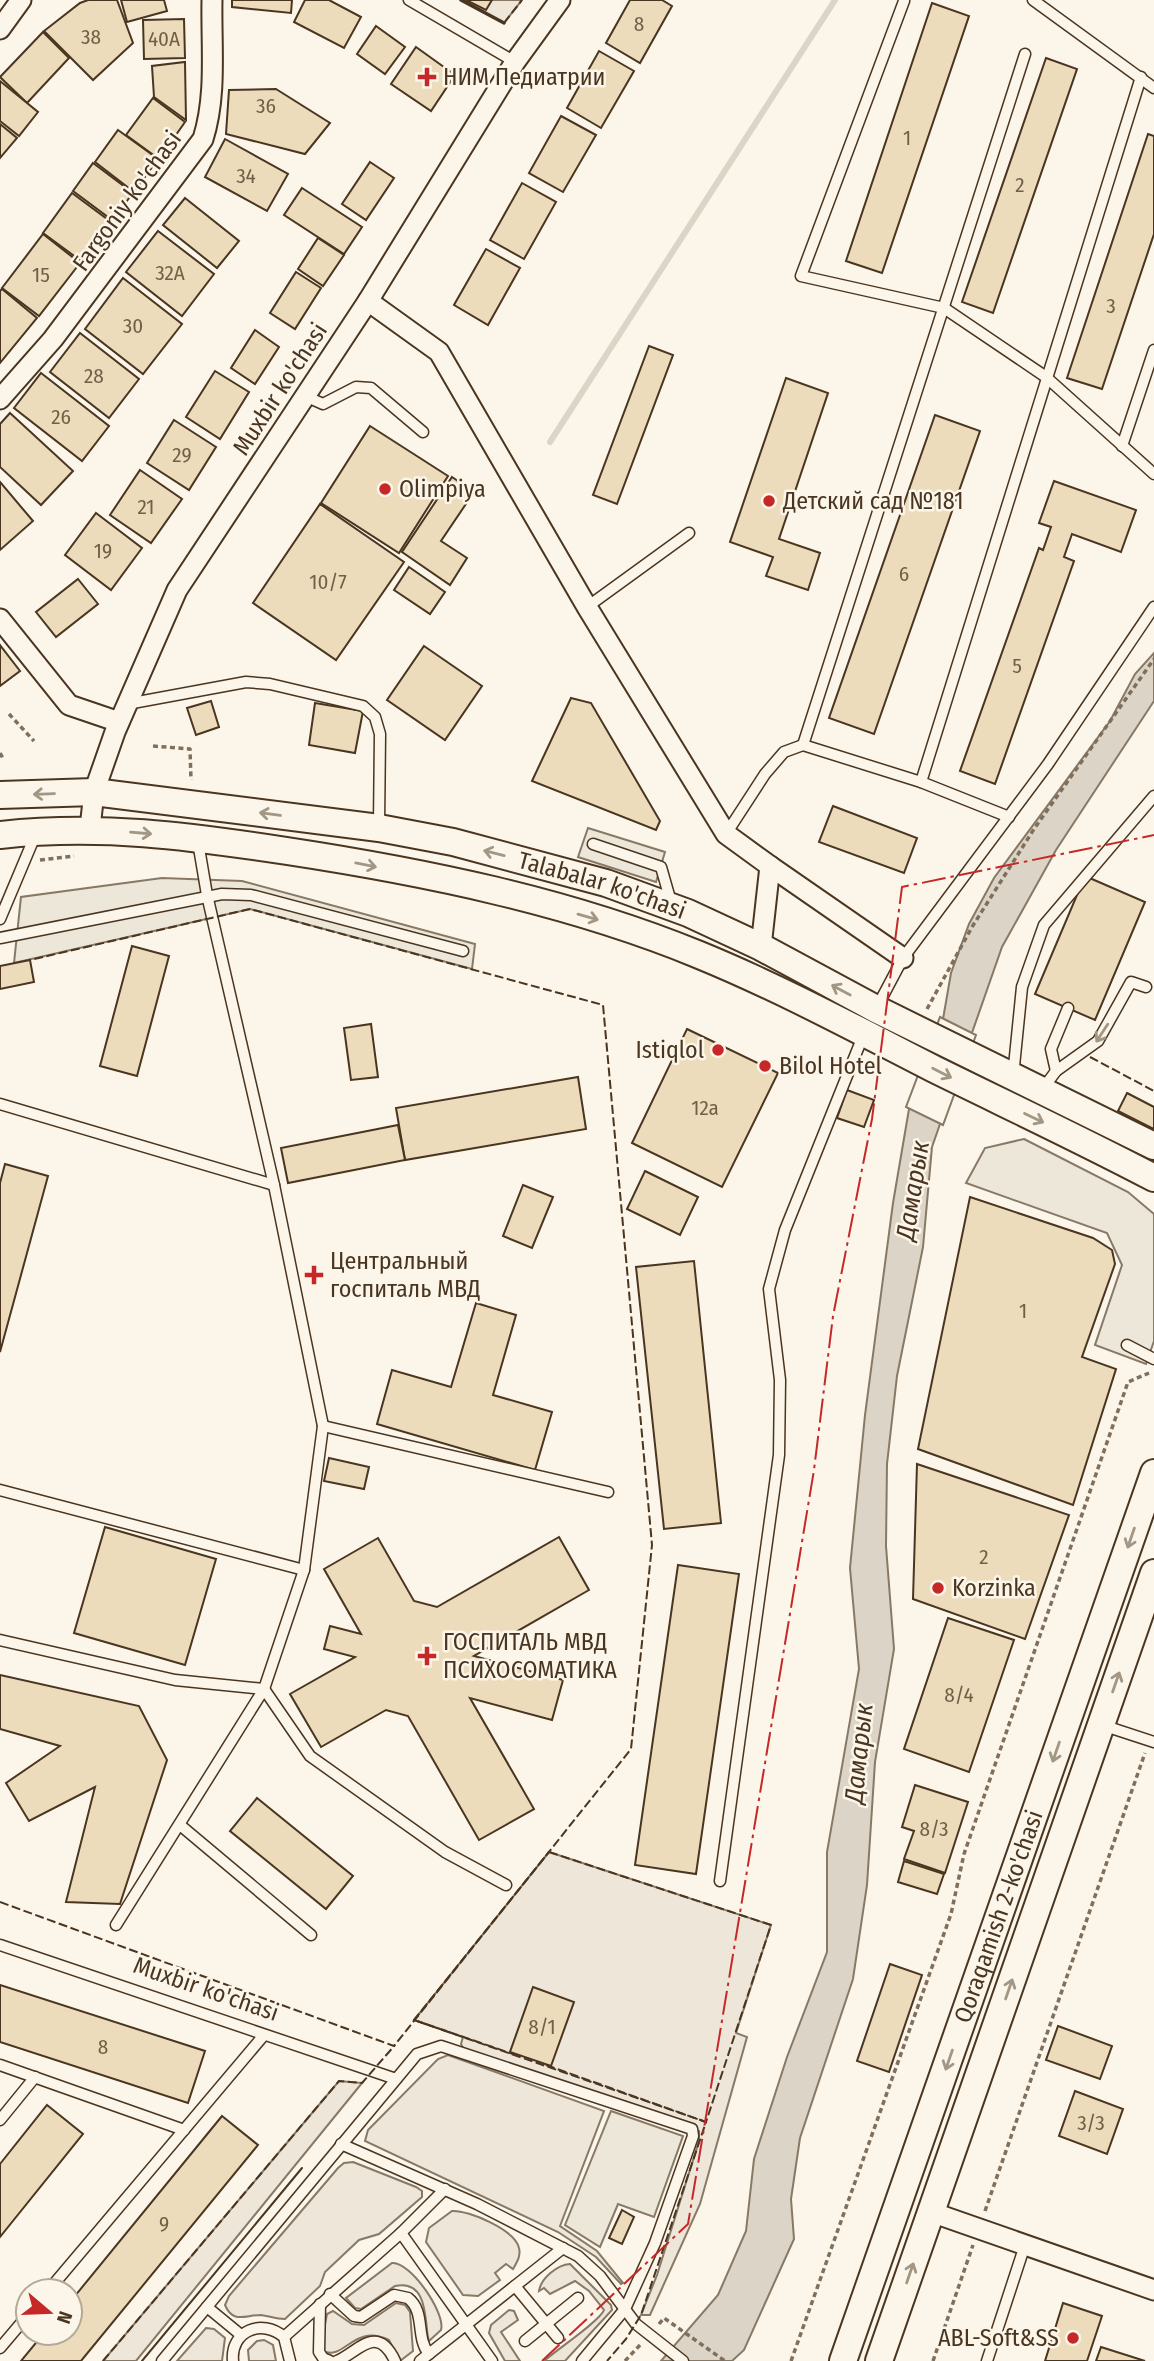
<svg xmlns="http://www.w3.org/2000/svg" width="1154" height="2361" font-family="'Fira Sans Condensed',sans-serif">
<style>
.green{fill:#ede6d9;stroke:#887966;stroke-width:2}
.parking{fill:#ede7d9;stroke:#887966;stroke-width:2}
.water{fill:#dcd4c6;stroke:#887966;stroke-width:2}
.pier{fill:#fbf6e9;stroke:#887966;stroke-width:2}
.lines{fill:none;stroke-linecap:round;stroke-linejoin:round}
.stream{stroke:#dcd4c6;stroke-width:6}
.building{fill:#ecdcbc;stroke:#4a3520;stroke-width:2}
.service-casing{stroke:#4a3520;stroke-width:13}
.minor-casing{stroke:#4a3520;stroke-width:23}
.secondary-casing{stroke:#4a3520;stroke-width:30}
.path{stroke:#7f6f5c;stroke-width:3.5;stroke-dasharray:5 3.5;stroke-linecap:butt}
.service{stroke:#fbf6e9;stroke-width:10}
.minor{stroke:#fbf6e9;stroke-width:19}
.secondary{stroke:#fbf6e9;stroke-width:26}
.tram{stroke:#4a3520;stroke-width:2}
.fence{stroke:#4a3520;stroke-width:2;stroke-dasharray:9 3.5;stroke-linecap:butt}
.wall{stroke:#4a3520;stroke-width:3.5}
.power{stroke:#c62828;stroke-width:2;stroke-dasharray:24 5 3.5 5;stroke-linecap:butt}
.oneway{stroke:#a29684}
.poi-dot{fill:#c62828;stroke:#fbf6e9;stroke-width:2.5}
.labels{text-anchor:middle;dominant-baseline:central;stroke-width:5;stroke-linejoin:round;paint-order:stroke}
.number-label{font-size:21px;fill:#725f47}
.poi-label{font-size:24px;fill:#4a3520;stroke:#fbf6e9;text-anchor:start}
.street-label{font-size:24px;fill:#4a3520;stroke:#fbf6e9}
.water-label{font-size:26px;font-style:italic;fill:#4a3520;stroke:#fbf6e9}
</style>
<rect width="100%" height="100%" fill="#fbf6e9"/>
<!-- green -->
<g class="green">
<polygon points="461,0 522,0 504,23"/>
<polygon points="549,1852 771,1925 736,2033 747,2037 700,2204 650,2315 641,2315 657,2275 699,2141 699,2131 464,2050 461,2044 463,2037 414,2020"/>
<polygon points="448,2055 604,2111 560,2226 597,2251 623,2283 621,2284 596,2257 558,2232 365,2141 368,2130 438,2059"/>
<polygon points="339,2081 362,2083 136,2361 103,2361"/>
<path d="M353 2162 416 2187 422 2191V2197L379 2234 359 2240 325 2272 320 2286 285 2319C276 2319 269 2316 261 2315 245 2315 233 2324 225 2305L229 2296 338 2168 344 2163Z"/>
<path d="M452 2211C469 2210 515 2230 519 2248 521 2256 517 2262 513 2269L506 2264 495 2273 500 2280 478 2296 463 2295 426 2242 429 2228Z"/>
<path d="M392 2263C410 2261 446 2313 441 2330L429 2341C424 2329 431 2278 395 2286L361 2309 355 2308 346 2298Z"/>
<path d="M570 2264 611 2305 612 2310 565 2361H544C556 2350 600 2321 604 2310L589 2291 575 2281 550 2294 544 2288 539 2291C541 2278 557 2265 570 2264Z"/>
<path d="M396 2303 405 2305 410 2312 413 2351 400 2361 389 2340C353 2323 345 2361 323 2351L321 2345 327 2314 333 2311 352 2324 364 2325Z"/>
<polygon points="509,2310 514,2311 518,2320 501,2332 520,2361 505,2361 489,2333 491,2325"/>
<polygon points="206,2328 214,2329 225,2338 222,2361 177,2361"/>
<polygon points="257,2341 264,2340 273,2345 276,2361 249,2361 248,2350"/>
</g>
<!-- parking -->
<g class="parking">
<polygon points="588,828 665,852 656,882 578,857"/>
<polygon points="162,878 242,881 475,944 472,969 250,909 14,963 21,897"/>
<polygon points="1024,1139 1128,1192 1154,1214 1154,1341 1146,1364 1095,1345 1122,1265 1107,1233 966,1183 985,1148"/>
<polygon points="611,2111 683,2136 654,2217 618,2204 600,2247 565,2225"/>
</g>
<!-- water -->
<polygon class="water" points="1154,653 1154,701 1056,850 1002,947 932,1147 923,1247 897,1376 887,1464 886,1546 894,1649 875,1762 867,1885 853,1979 800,2138 791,2199 794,2239 744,2350 732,2361 661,2361 718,2295 746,2231 754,2159 787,2057 827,1952 827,1852 859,1669 850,1568 865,1415 893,1203 909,1109 943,1019 951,973 969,924 994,878 1110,721 1135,674"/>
<!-- pier -->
<polygon class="pier" points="940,1017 976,1035 943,1125 906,1107"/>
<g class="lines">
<!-- stream -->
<polyline class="stream" points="550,442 835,0"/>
</g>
<!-- building -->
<g class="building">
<polygon points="88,0 117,0 133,43 93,80 44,31 80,3"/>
<polygon points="121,0 164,0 167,11 127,22"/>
<polygon points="232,0 292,0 291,13 232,7"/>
<polygon points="305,0 329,0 361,17 344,48 294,22"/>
<polygon points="466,0 492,0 486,10"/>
<polygon points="630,0 662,0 672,6 640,63 606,43"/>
<polygon points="932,3 969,16 882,273 846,261"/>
<polygon points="184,19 185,58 144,59 143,20"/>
<polygon points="376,26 405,47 385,74 357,54"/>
<polygon points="43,32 69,58 27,103 0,77"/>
<polygon points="416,47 455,75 431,111 391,84"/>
<polygon points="599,51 634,71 601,128 567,108"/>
<polygon points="1046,58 1077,69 993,313 962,302"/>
<polygon points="185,62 186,120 154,97 152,66"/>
<polygon points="0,81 38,112 19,136 0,121"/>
<polygon points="276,89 330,123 305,154 226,134 229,90"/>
<polygon points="153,98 185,122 159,159 126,135"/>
<polygon points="561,116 596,135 563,192 529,173"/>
<polygon points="0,124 17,138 0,158"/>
<polygon points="118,130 158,159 134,192 95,162"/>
<polygon points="1148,134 1154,136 1154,234 1102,389 1067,378"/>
<polygon points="225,139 288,174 267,211 205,177"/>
<polygon points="370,162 394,178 366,220 342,204"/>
<polygon points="93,163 133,193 112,220 73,191"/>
<polygon points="522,183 556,202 524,259 490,240"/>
<polygon points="302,188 362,227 344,254 284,215"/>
<polygon points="72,193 111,222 81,261 43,233"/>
<polygon points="185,198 239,241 217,268 163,225"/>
<polygon points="158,231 214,274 182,316 126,272"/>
<polygon points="43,234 80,263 39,316 2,288"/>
<polygon points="318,238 344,255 323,286 298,269"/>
<polygon points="486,249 520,268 488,325 454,305"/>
<polygon points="296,272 321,288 295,329 270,313"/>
<polygon points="123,278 182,324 143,374 85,329"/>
<polygon points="2,289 37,318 0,363 0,291"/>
<polygon points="255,330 279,347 255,384 231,368"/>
<polygon points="80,333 139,379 109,418 50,372"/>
<polygon points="649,346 673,355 617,504 593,495"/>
<polygon points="215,371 249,392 220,439 186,417"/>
<polygon points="41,373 109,426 82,461 14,408"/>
<polygon points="786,378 828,393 779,539 820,553 808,590 766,576 773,557 730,542"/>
<polygon points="10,413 73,471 41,505 0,467 0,424"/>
<polygon points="935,415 980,431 874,734 829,718"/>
<polygon points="174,420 216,447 189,490 147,463"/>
<polygon points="370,426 448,476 399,553 321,503"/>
<polygon points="140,470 182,499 151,543 110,515"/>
<polygon points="452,477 474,492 441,541 467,558 450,585 402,552"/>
<polygon points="1054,481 1136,510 1121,552 1072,534 1064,557 1074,561 995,784 960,771 1039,548 1043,550 1051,527 1039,523"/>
<polygon points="0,482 33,521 0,550"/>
<polygon points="320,504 404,562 336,660 253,603"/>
<polygon points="96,513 142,548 111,590 65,555"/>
<polygon points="409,567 445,592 430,614 394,590"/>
<polygon points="78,579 98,604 56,637 36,612"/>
<polygon points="0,645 20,671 0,686"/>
<polygon points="424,646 482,686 445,740 387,700"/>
<polygon points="571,698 591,703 660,821 656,830 532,781"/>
<polygon points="211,701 219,727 196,735 187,708"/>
<polygon points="315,703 363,711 355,753 309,745"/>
<polygon points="833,806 917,838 904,873 819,842"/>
<polygon points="1085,876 1145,902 1095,1020 1035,994"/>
<polygon points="132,946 169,956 137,1076 100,1066"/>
<polygon points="30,960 34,982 0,989 0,966"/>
<polygon points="371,1024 378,1077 351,1080 344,1028"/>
<polygon points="687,1029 778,1073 722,1187 632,1143"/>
<polygon points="578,1077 586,1129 405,1160 396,1108"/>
<polygon points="847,1090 874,1100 864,1127 837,1118"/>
<polygon points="1127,1093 1154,1107 1154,1129 1118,1111"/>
<polygon points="398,1125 405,1160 288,1183 281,1148"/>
<polygon points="5,1164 48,1176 0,1352 0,1183"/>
<polygon points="645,1171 698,1197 680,1235 627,1209"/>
<polygon points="523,1185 553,1197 532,1248 503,1236"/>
<polygon points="970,1197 1093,1238 1112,1250 1115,1264 1082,1357 1116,1369 1073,1505 918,1449"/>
<polygon points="694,1261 721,1523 664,1529 636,1267"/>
<polygon points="476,1303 516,1315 493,1395 552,1412 535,1470 377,1424 392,1370 451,1387"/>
<polygon points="329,1458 369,1467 364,1489 324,1481"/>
<polygon points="917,1464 1069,1515 1025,1639 913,1599"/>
<polygon points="105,1527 216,1559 185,1665 74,1633"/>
<polygon points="559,1537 589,1590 474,1656 563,1680 552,1720 470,1698 534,1809 479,1840 408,1716 386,1710 321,1747 290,1694 355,1657 324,1649 330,1626 361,1634 324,1569 378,1538 414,1601 437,1607"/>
<polygon points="678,1565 739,1574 696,1874 635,1865"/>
<polygon points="948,1618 1014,1640 969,1772 904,1749"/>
<polygon points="0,1675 139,1706 167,1760 120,1904 66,1902 95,1787 29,1821 6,1783 60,1746 0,1729"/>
<polygon points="915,1785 968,1802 945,1873 904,1859 914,1831 902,1827"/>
<polygon points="257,1798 353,1876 326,1909 230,1831"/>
<polygon points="904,1861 944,1874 937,1894 898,1882"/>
<polygon points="890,1964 922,1975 889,2072 857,2061"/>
<polygon points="0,1985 205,2051 188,2103 0,2042"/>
<polygon points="533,1987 574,2002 551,2066 510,2052"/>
<polygon points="1058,2026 1112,2046 1100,2079 1046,2060"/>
<polygon points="1075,2091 1123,2109 1107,2154 1059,2136"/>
<polygon points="47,2105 83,2134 0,2237 0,2164"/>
<polygon points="222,2116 258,2145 81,2361 21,2361 44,2333 70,2333 70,2302"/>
<polygon points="622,2210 634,2217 622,2244 609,2238"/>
<polygon points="1063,2303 1102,2316 1087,2361 1045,2361"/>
<polygon points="1101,2347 1145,2361 1096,2361"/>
</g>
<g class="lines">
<!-- service casing -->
<g class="service-casing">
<g id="service">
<polyline points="409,0 515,62"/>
<polyline points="1033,0 1154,88"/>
<polyline points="904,1 801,276 944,308 1046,377 1154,474"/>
<polyline points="305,396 323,404 356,387 371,388 423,432"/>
<polyline points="1122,446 1154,350"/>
<polyline points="587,607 689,533"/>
<polyline points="127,704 246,682 270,684 363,706 375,717 380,734 379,825"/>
<polyline points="921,782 1141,77"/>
<polyline points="1009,817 921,782 803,745 1025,54"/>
<polyline points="726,834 765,774 784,752 803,745"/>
<polyline points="593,844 661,867 671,902"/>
<polyline points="0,919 35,836"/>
<polyline points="0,938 222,894 251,895 463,951"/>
<polyline points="876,1009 903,958 1048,764 1154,607"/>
<polyline points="1056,1071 1051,1049 1068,1008"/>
<polyline points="1013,1076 1022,987 1044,925 1154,796"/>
<polyline points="1042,1090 1056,1071 1098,1041 1131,982 1146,987"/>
<polyline points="0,1104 274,1185"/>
<polyline points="1127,1345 1154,1359"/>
<polyline points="323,1426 608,1492"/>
<polyline points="0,1490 304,1570"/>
<polyline points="0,1640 175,1680 264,1689 310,1756 445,1852 506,1885"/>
<polyline points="1102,1725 1154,1742"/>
<polyline points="180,1825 311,1935"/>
<polyline points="720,1881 779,1455 780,1380 769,1289 785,1230 863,1036"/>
<polyline points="116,1925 264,1689 304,1570 323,1426 274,1185 207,895 198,842"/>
<polyline points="0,1945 396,2079"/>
<polyline points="0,2065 184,2130"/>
<polyline points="0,2120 35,2077"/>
<polyline points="341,2144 477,2204 578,2256 600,2276 636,2324 683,2361"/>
<polyline points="401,2233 492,2361"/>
<polyline points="515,2286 558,2338"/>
<polyline points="48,2291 264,2035"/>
<path d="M330 2294 354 2316 361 2317 394 2295 408 2298C426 2312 415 2337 429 2354"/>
<polyline points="320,2304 319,2352 323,2358 330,2361"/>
<polyline points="207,2307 241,2335"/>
<polyline points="284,2337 401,2233 445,2189"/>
<polyline points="525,2341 578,2298"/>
<polyline points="0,2348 28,2315"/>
<polyline points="162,2361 417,2054 441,2046 692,2129 693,2136 655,2243 625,2309 582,2361"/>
<path d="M233 2361C230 2331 262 2318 284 2337L290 2361"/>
<path d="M337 2361C357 2353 377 2322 395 2361"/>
<polyline points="420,2361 563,2248"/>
<polyline points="987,2361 1025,2245"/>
</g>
</g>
<!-- minor casing -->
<g class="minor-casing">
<g id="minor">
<polyline points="0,29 21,0"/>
<polyline points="368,301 439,352 587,607 726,834 770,866 761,947"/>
<path d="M0 399 53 339 203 139C217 95 211 46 212 0"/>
<polyline points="0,619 69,705 119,722"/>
<polyline points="90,828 94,792 115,732 177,590 368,301 515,62 560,0"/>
<polyline points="770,866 903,958"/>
<polyline points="931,2212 1154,2290"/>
</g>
</g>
<!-- secondary casing -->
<g class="secondary-casing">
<g id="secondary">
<path id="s1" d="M0 795 94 792 379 828 453 842 606 883 688 913 761 947 876 1009 1154 1146"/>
<path d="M0 835C100 824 188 836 287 851 425 872 567 901 697 954 778 987 856 1029 934 1069 1007 1105 1082 1140 1154 1178"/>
<path id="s2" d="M843 2361 1154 1473"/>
<polyline points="879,2361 1154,1573"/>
</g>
</g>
<!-- path -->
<g class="path">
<polyline points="9,714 34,741"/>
<polyline points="153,746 190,749 191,780"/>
<polyline points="0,753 4,760"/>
<polyline points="40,860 74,856"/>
<polyline points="927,1009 972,927 1034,829 1154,659"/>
<polyline points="985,2211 1145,1753"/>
<polyline points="659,2324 664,2318 725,2361"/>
<polyline points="625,2361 640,2345"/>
<polyline points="791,2361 951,1914 964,1854 1128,1382 1149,1373"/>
<polyline points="933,2361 973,2245"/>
</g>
<!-- service -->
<use href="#service" class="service"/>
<!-- minor -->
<use href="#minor" class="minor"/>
<!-- secondary -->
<use href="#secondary" class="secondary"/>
<!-- tram -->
<polyline class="tram" points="142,2361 302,2168"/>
<!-- fence -->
<g class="fence">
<polyline points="504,23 522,0"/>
<polyline points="1090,1057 1154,1091"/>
<polygon points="549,1852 771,1925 706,2122 414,2020"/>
<polyline points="0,1902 394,2046 631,1749 652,1545 603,1005 250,909 30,960"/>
<polyline points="414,2020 513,2054"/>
<polyline points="546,2065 706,2122 641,2315 626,2339 607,2361"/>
<polyline points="103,2361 339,2081 362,2083 395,2045"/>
</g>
<!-- wall -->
<polyline class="wall" points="461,0 504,23"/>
<!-- power -->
<polyline class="power" points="542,2361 688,2224 814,1470 833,1316 872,1119 902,887 1154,835"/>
</g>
<!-- one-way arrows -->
<defs><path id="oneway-shaft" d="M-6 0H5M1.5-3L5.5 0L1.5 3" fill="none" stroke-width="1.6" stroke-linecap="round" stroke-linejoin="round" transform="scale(1.75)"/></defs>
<g class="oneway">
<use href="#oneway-shaft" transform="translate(44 794) rotate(178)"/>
<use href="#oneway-shaft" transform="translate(270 814) rotate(-172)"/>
<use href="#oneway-shaft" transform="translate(141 833) rotate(5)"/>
<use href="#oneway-shaft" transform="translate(494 853) rotate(-166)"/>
<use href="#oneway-shaft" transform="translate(366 865) rotate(11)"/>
<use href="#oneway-shaft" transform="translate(588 917) rotate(16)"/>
<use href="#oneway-shaft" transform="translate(841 990) rotate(-152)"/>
<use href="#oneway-shaft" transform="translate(1102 1033) rotate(123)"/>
<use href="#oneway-shaft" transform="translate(942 1073) rotate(27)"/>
<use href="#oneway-shaft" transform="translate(1034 1118) rotate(26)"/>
<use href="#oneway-shaft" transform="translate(1131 1538) rotate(109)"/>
<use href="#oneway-shaft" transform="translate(1116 1682) rotate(-71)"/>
<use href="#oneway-shaft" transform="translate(1056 1752) rotate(109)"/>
<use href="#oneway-shaft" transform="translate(1009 1989) rotate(-71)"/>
<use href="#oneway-shaft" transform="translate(949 2060) rotate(109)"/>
<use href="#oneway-shaft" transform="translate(910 2273) rotate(-71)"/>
</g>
<!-- markers -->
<g class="poi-dot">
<path d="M423.5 66.5h7v7h7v7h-7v7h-7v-7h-7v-7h7z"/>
<circle cx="385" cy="489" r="7"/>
<circle cx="769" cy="501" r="7"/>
<circle cx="718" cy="1050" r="7"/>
<circle cx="765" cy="1066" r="7"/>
<path d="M310.5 1264.5h7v7h7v7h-7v7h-7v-7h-7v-7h7z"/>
<circle cx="938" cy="1588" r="7"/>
<path d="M423.5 1645.5h7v7h7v7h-7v7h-7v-7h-7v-7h7z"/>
<circle cx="1073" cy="2338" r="7"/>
</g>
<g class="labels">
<!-- number labels -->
<g class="number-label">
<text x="639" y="24">8</text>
<text x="91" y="37">38</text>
<text x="164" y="39">40A</text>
<text x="266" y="106">36</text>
<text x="907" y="138">1</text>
<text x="246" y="176">34</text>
<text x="1020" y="185">2</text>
<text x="170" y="273">32A</text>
<text x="41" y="275">15</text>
<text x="1111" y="306">3</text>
<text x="133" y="326">30</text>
<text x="94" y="376">28</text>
<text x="61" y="417">26</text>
<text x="182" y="455">29</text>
<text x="146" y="507">21</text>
<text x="103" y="551">19</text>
<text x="904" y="574">6</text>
<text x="328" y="582">10/7</text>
<text x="1017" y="666">5</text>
<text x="705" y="1108">12a</text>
<text x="1023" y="1311">1</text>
<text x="984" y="1557">2</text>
<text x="959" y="1695">8/4</text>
<text x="934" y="1829">8/3</text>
<text x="542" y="2027">8/1</text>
<text x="103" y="2047">8</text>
<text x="1091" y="2123">3/3</text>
<text x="164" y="2224">9</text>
</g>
<!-- poi labels -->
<g class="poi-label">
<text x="443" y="77">НИМ Педиатрии</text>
<text x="399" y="489">Olimpiya</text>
<text x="783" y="501">Детский сад №181</text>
<text x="704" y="1050" text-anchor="end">Istiqlol</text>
<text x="779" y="1066">Bilol Hotel</text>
<text x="330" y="1261">Центральный<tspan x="330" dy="28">госпиталь МВД</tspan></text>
<text x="952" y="1588">Korzinka</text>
<text x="443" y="1642">ГОСПИТАЛЬ МВД<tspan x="443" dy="28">ПСИХОСОМАТИКА</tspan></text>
<text x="1059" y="2338" text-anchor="end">ABL-Soft&amp;SS</text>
</g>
<!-- street labels -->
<g class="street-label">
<text transform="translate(127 201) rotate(-54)">Fargoniy ko'chasi</text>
<text transform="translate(280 389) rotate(-57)">Muxbir ko'chasi</text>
<text stroke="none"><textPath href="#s1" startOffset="612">Talabalar ko'chasi</textPath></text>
<text stroke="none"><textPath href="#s2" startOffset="471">Qoraqamish 2-ko'chasi</textPath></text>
<text transform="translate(206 1989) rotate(19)">Muxbir ko'chasi</text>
</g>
<!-- water labels -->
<g class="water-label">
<text transform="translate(913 1190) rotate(-81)">Дамарык</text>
<text transform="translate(859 1753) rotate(-84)">Дамарык</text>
</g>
</g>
<!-- north arrow -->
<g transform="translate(49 2312) rotate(109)"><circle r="33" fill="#fbf6e9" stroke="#b4a999" stroke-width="2"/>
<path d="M0-5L12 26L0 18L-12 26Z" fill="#c62828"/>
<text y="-10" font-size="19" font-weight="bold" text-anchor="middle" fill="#4a3520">N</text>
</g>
</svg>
